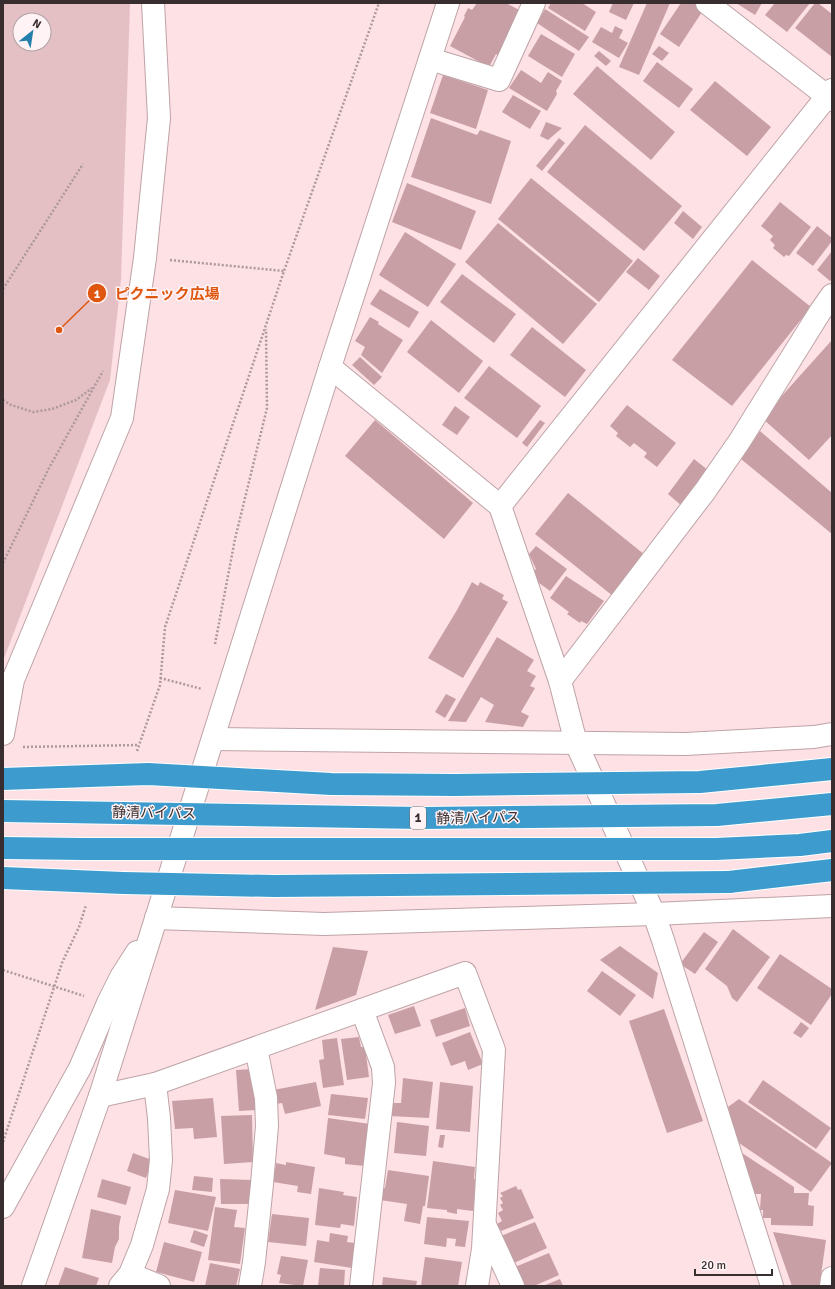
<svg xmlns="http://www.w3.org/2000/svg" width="835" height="1289" font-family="Signika,'Noto Sans JP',sans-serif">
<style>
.green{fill:#e4c0c5;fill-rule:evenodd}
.building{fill:#c89fa5}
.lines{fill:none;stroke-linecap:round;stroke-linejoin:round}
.minor-casing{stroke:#bea3a7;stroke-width:24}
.highway-casing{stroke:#fff;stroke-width:24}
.path{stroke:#ad989b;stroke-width:2.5;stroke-dasharray:2 2;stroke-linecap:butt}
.minor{stroke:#fff;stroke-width:22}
.highway{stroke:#3d9ccd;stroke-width:22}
.highway-bridge-casing{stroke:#fff;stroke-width:24;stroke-linecap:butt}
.highway-bridge{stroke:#3d9ccd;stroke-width:22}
.labels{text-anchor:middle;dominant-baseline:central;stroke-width:3;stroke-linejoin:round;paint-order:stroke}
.shield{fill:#fff3f5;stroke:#74696a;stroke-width:1}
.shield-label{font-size:13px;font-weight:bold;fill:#382e2f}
.street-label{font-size:14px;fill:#382e2f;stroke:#fff3f5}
.leader{fill:none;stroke:#df570e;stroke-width:1.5}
.callout-dot{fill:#df570e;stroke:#fff3f5;stroke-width:1.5}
.mark-label{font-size:12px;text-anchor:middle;font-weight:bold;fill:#fff}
.callout-label{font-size:15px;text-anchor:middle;font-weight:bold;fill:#df570e;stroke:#fff3f5;stroke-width:3;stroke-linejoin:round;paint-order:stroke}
</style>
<rect width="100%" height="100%" fill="#fde1e5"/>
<!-- green -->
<path class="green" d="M3 3H130L121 280 110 380 3 661ZM20 20H44V44H20Z"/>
<!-- building -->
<g class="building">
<polygon points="477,3 506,3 521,11 499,56 496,54 489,67 450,46 465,17 464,16 468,8 472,10"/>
<polygon points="551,3 582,3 596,12 585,31 548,8"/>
<polygon points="613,3 634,3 626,20 609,12"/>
<polygon points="647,3 670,3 639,75 619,67"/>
<polygon points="681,3 695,3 704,9 679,47 660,34"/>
<polygon points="736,3 762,3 755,15"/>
<polygon points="775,3 810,3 787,32 765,15"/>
<polygon points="815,3 818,3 832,14 832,57 795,28"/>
<polygon points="545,9 589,37 579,51 537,23"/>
<polygon points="615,26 623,30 619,38 628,43 619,58 592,42 601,27 612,33"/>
<polygon points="541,34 575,54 562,77 528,56"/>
<polygon points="659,46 669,53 662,61 652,54"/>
<polygon points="599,51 611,61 606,66 594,56"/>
<polygon points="657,62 693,89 679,108 643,81"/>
<polygon points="597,66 675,132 651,160 573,94"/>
<polygon points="521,70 541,83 548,72 562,81 556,91 557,94 547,111 509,88"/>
<polygon points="443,75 488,90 476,129 430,113"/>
<polygon points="715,81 771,127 747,156 690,110"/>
<polygon points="513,95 541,111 530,129 502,112"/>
<polygon points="431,118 477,135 480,130 511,141 491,204 411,177"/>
<polygon points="546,122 562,128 548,140 540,136"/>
<polygon points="585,125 682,206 644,251 547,172"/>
<polygon points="559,138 565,143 542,171 536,166"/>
<polygon points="531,178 633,261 599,302 498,219"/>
<polygon points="407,183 476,211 461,250 392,222"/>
<polygon points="780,202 811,227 789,256 786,255 784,257 773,248 775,245 770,240 773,236 761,226"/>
<polygon points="683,211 702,227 693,239 674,223"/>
<polygon points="498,223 597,304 563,344 465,262"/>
<polygon points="817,226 832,238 832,241 813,266 796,253"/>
<polygon points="405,232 456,264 428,307 379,275"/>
<polygon points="832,251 832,279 830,281 817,270"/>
<polygon points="638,258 660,276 649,290 626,272"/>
<polygon points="752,260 811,307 732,406 672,360"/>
<polygon points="462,274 516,314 494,343 440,302"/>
<polygon points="380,289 419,312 409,328 370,304"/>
<polygon points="370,317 379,322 378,324 403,340 382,373 361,355 365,347 355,341"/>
<polygon points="431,320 483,361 459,393 407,352"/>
<polygon points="532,327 586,370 565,397 510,355"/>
<polygon points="832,340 832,435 809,460 762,418"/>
<polygon points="360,357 382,377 374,385 352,365"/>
<polygon points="489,366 541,406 517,438 464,398"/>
<polygon points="627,405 676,443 657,467 644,457 647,453 634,443 630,447 616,436 618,433 610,426"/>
<polygon points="455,406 470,417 457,435 442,425"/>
<polygon points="375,420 473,503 444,539 345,456"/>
<polygon points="540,420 545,423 527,447 522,443"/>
<polygon points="760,431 832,493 832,534 741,459"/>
<polygon points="694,459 709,471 682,506 668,494"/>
<polygon points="568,493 645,555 613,596 535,534"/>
<polygon points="536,546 567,569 550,591 539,583 534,571 536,569 529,554"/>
<polygon points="566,576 604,601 587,624 581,621 580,623 567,614 569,612 550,598"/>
<polygon points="472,582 478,586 480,582 504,595 502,599 508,602 463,678 428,658 457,610"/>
<polygon points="497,637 534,660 527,671 536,676 530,686 535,688 521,712 529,716 523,727 485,722 494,705 481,697 466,722 448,721"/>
<polygon points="446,694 456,699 445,718 435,712"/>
<polygon points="733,929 770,957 737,1002 732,998 727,986 705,969"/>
<polygon points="704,932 718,942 695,974 680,964"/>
<polygon points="620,946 658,973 653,999 600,960"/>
<polygon points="333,947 368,951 356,995 315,1010"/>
<polygon points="780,954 832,989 832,994 811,1025 757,988"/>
<polygon points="602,971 636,995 620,1016 587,991"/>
<polygon points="414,1006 421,1026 395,1034 388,1015"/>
<polygon points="465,1008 470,1026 436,1037 430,1020"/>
<polygon points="664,1009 703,1121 667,1133 629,1021"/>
<polygon points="801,1022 809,1028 801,1038 793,1033"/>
<polygon points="470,1032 483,1064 468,1070 465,1061 451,1066 442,1043"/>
<polygon points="359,1037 361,1047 365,1047 369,1077 347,1080 341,1039"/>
<polygon points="337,1038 344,1085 323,1088 319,1060 324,1059 322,1040"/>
<polygon points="252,1069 256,1110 239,1111 236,1070"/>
<polygon points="403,1078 433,1082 429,1118 389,1116 391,1103 401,1103"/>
<polygon points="763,1080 831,1128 816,1149 748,1102"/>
<polygon points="316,1082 321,1106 285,1114 282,1103 276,1104 273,1090"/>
<polygon points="440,1082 473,1086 470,1132 436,1129"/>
<polygon points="331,1094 368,1098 365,1119 328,1115"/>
<polygon points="213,1098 217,1137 194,1139 193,1128 175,1129 172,1101"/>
<polygon points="739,1099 832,1163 811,1192 736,1141 728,1107"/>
<polygon points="252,1115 253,1162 224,1164 221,1116"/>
<polygon points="328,1118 370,1124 365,1166 345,1164 345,1158 324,1154"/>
<polygon points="397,1122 429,1126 426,1156 394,1153"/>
<polygon points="440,1135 445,1135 443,1148 438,1147"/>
<polygon points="133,1153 152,1160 146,1178 127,1171"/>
<polygon points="742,1153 794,1187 794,1193 809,1193 808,1205 814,1206 813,1226 771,1225 771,1218 763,1218 763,1210 760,1210 761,1194 755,1194"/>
<polygon points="433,1161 475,1167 474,1179 477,1179 473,1211 457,1209 457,1214 447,1212 447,1210 427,1208"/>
<polygon points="286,1162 315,1167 311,1194 297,1192 298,1186 273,1182 276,1163 286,1165"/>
<polygon points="388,1170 429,1176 425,1206 423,1206 420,1224 404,1221 407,1204 380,1200 382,1188 385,1188"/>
<polygon points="194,1176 213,1178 212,1192 192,1190"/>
<polygon points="102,1179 131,1187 126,1205 97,1197"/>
<polygon points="220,1179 252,1180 252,1204 221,1204"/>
<polygon points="516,1186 518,1190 521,1189 534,1218 501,1231 497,1224 502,1221 498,1213 503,1210 500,1205 503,1203 500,1198 503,1196 500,1193"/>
<polygon points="319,1188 344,1192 343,1195 357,1197 354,1226 341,1224 340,1228 315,1225"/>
<polygon points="175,1190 216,1197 208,1231 168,1223"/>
<polygon points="215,1207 237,1210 234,1227 245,1228 240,1264 208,1260"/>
<polygon points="91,1209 121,1216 119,1226 119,1239 115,1247 112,1263 82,1258"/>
<polygon points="272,1214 309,1218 306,1246 268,1242"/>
<polygon points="427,1217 469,1221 465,1247 455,1246 456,1239 447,1238 446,1247 424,1244"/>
<polygon points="535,1222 547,1248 514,1263 501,1236"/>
<polygon points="194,1230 208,1235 204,1247 190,1242"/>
<polygon points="773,1232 826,1240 821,1275 822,1275 821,1286 792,1286"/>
<polygon points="330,1233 348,1236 347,1242 355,1243 352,1268 314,1262 317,1240 329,1242"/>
<polygon points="164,1242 202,1252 194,1282 156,1272"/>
<polygon points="549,1253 559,1275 534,1286 524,1286 515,1267"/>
<polygon points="281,1256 308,1260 303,1286 279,1283 281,1275 277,1274"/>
<polygon points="425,1257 462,1262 458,1286 421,1286"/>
<polygon points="210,1263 240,1269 236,1286 205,1286"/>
<polygon points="65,1267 99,1278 96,1286 58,1286"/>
<polygon points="320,1268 345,1270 344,1286 318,1286"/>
<polygon points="383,1277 417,1281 416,1286 382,1286"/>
<polygon points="560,1279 563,1286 543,1286"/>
</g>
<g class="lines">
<!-- minor casing -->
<g class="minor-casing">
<g id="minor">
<polyline points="707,3 832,100"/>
<polyline points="430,59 499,80 534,3"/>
<polyline points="330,367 500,506 560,681 576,743 654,914 663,940 772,1286"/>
<polyline points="500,506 832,90"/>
<polyline points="560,681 705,491 739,442 820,312 832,295"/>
<polyline points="3,734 13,680 122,418 145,258 159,118 153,3"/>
<polyline points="213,739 685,744 814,737 832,734"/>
<polyline points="156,918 324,924 654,914 832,906"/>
<polyline points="100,1096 155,1084 465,973 494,1050 483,1249 477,1286"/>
<polyline points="3,1207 80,1068 108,1003 121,977 137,952"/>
<polyline points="485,1225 513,1286"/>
<polyline points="130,1274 159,1286"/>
<polyline points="33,1286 100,1096 330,367 448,3"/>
<polyline points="120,1286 130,1274 142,1245 158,1189 161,1160 159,1118 155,1084"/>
<polyline points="250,1286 254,1262 262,1184 267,1126 266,1098 256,1048"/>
<polyline points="361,1286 384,1083 383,1067 362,1010"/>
<polyline points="831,1286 832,1278"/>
</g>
</g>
<!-- highway casing -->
<g class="highway-casing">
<polyline id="highway" points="729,882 832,870"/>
</g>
<!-- path -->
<g class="path">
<polyline points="170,260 284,271"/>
<polyline points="3,289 83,164"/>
<polyline points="3,400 11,405 33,412 52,409 76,400 92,388"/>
<polyline points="3,563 49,468 103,371"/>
<polyline points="215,644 235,539 267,408 266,329"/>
<polyline points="160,678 202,689"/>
<polyline points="23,747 139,745"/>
<polyline points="137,751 160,685 165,627 284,271 379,3"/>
<polyline points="3,970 84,996"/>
<polyline points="3,1142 62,963 79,927 86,905"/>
</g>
<!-- minor -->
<use href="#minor" class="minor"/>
<!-- highway -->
<use href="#highway" class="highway"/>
<!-- highway-bridge casing -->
<g class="highway-bridge-casing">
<g id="highway-bridge">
<polyline points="3,779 148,774 331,784 455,785 700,782 832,769"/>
<polyline points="3,811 422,818 717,815 832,804"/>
<polyline points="3,848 84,849 716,849 800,845 832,841"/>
<polyline points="3,878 123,883 274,886 729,882"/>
</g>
</g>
<!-- highway-bridge -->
<use href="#highway-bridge" class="highway-bridge"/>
</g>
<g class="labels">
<!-- shield labels -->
<rect class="shield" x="410" y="807" width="16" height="22" rx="3"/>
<g class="shield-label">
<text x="418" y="818">1</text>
</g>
<!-- street labels -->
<g class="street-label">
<text transform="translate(154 813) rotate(1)">静清バイパス</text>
<text transform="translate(478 818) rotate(-1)">静清バイパス</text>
</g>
</g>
<!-- callouts -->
<path class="leader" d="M59 330L97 293"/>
<g class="callout-dot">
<circle cx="59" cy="330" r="4"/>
<circle cx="97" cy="293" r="10"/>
</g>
<g class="mark-label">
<text x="97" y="298">1</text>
</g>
<g class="callout-label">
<text x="167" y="299">ピクニック広場</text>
</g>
<!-- border -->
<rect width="835" height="1289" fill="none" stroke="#382e2f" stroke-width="8"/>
<!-- north arrow -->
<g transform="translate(32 32) rotate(30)"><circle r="19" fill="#fff3f5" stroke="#afa4a6"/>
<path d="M0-3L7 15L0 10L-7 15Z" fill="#2380ad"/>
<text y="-6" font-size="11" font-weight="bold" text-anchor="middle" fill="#382e2f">N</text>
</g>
<!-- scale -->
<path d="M695 1269v6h77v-6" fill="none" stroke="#382e2f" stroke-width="2"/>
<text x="701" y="1269" font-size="12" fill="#382e2f" stroke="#fff3f5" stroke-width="3" paint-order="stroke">20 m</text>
</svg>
